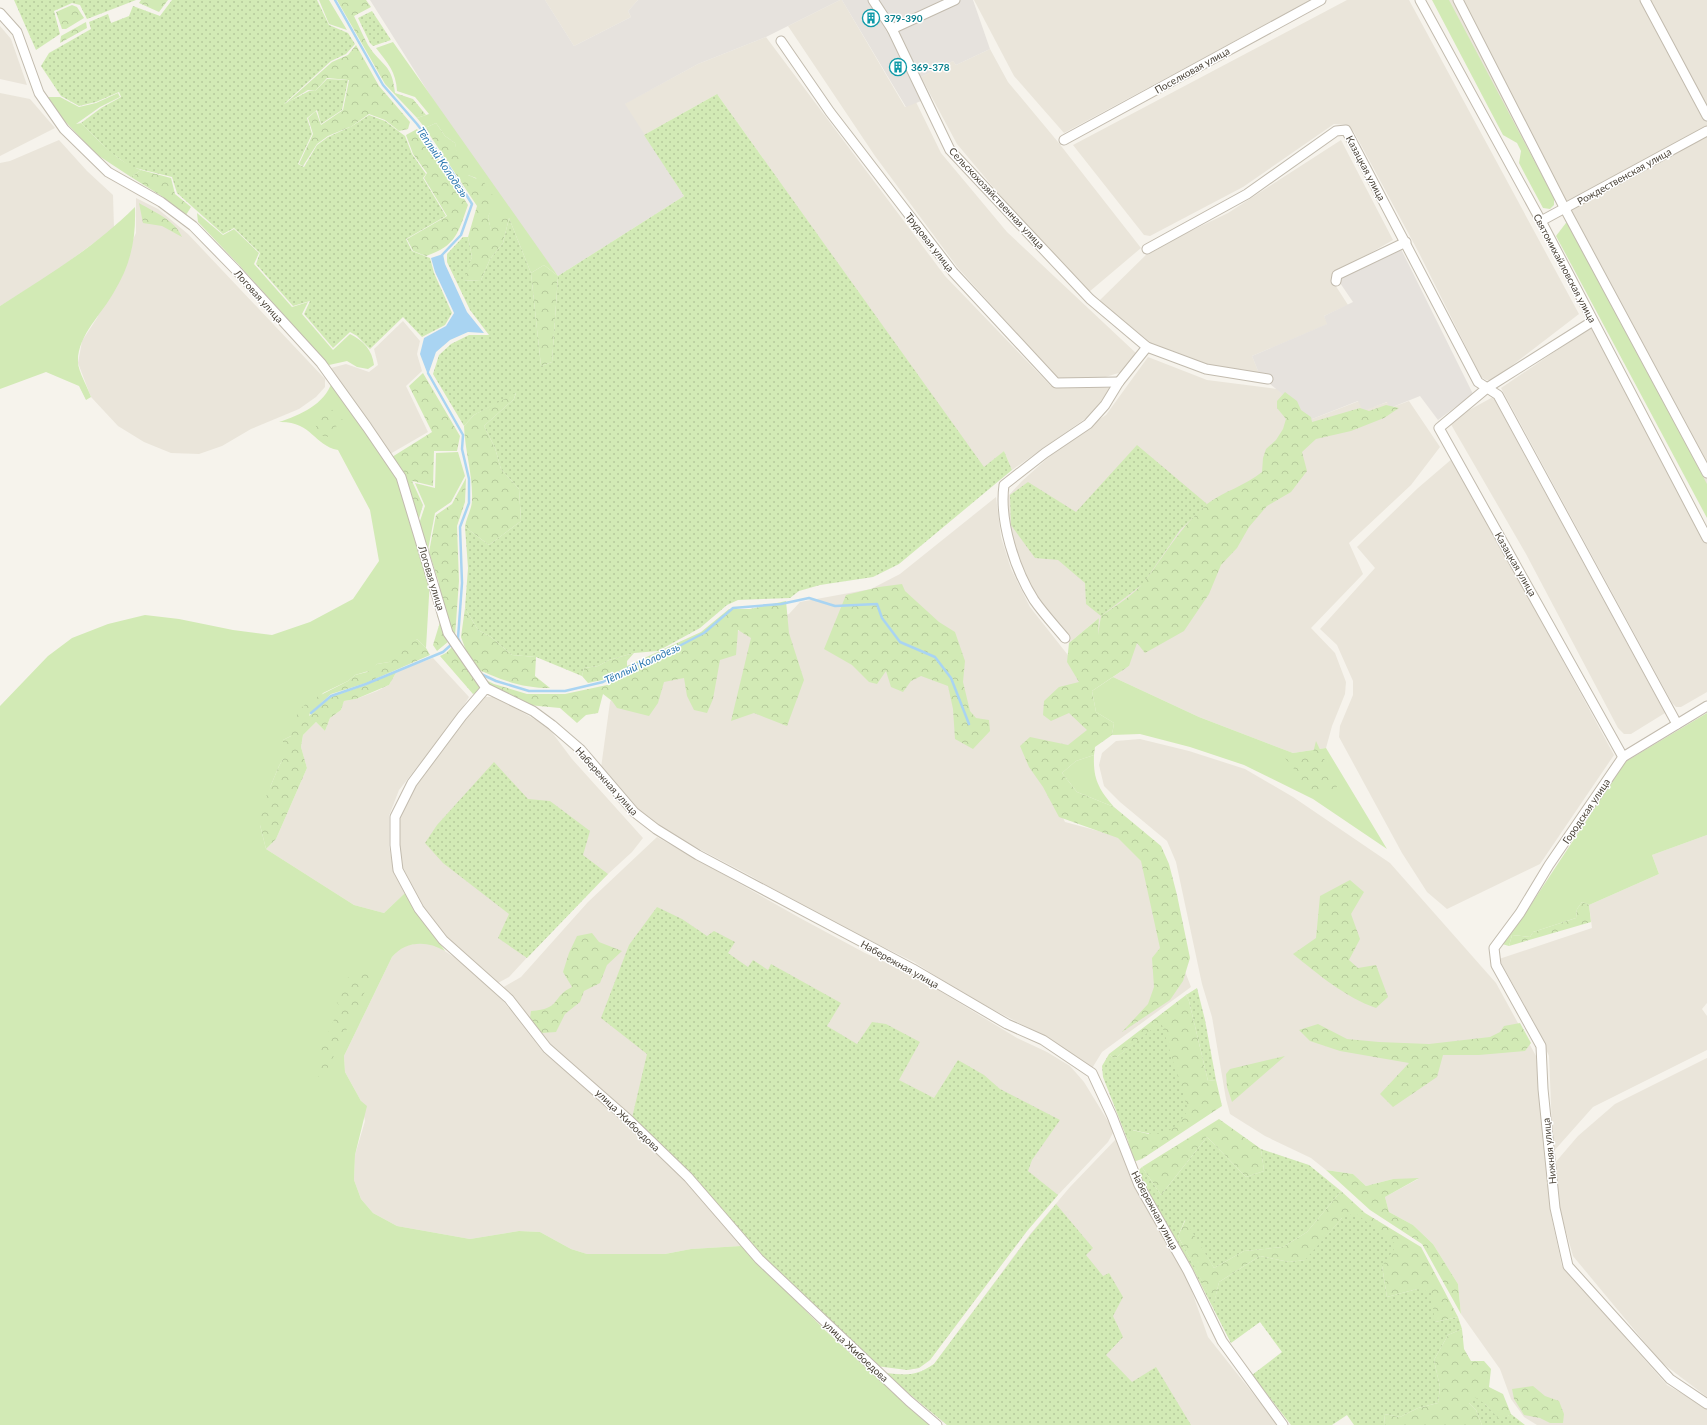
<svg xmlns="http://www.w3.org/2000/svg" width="1707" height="1425" font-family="Lato,sans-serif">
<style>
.residential{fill:#eae5da}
.industrial{fill:#e6e2dd}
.grass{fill:#d2eab5}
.forest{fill:url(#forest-crowns)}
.garden{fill:url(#garden-dots)}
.water{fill:#a9d4f2}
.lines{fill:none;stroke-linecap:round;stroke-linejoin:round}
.stream{stroke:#a9d4f2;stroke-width:2.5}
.minor-casing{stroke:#c2bbae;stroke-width:11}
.minor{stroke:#fff;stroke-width:9}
.labels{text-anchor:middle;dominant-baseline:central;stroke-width:3;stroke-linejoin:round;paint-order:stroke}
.culture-label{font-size:10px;font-weight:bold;fill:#0d838f;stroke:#fff;text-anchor:start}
.street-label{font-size:10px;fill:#4b4439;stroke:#fff}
.water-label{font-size:11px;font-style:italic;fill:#2e7ab2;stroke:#fff}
</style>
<defs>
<pattern id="forest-crowns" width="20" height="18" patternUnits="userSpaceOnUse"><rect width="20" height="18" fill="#d2eab5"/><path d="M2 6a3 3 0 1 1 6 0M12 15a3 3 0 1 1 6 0" fill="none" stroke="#b6ca9c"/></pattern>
<pattern id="garden-dots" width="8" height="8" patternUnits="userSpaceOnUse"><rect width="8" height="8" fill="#d2eab5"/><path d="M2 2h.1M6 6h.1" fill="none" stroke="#b6ca9c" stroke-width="1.8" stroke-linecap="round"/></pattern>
</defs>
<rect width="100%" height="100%" fill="#f6f3ec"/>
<!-- residential -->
<g class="residential">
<polygon points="545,0 638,0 628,11 631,17 574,46"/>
<polygon points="840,0 842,0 905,107 916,102 941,153 1007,232 1137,354 1122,372 1102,378 1058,379 958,268 875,156 788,26"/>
<polygon points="974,0 1311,0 1064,133 1014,76"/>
<polygon points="1347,0 1409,0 1579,314 1493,380 1486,380 1481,377 1419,253 1354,132 1345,125 1334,124 1243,187 1150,236 1144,235 1073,145"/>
<polygon points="1448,0 1707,0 1707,488"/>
<polygon points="0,26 11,39 27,85 0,79"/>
<polygon points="766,37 945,276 1051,386 1112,388 1089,416 1012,470 1004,451 984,468 717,94 644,135 624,104 698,64"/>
<polygon points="990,49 1008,82 1058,142 1141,248 1089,292 1025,225 957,144 921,77 953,61 956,65"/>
<polygon points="0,93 30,99 55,128 0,156"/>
<polygon points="59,140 87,171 113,195 114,228 53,273 0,306 0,163 10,161"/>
<polygon points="1341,140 1393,240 1334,274 1332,280 1348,305 1324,316 1328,324 1252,356 1260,376 1205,365 1151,343 1099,301 1151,250 1228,213"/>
<polygon points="136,198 158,209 188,234 325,379 325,387 316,397 299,409 251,429 222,446 199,454 171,453 144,442 118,426 91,397 78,363 82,341 97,318 136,233"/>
<polygon points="403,321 420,341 417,354 422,371 406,386 428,432 390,454 331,368 346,364 369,372 378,365 374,349"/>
<polygon points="1591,327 1707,543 1707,692 1681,707 1676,707 1672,703 1501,388"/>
<polygon points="1148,357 1207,380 1277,389 1286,397 1307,421 1359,401 1363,410 1388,402 1390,408 1409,401 1440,447 1411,485 1349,543 1363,574 1311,628 1335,653 1346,682 1345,694 1332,726 1326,748 1293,753 1199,717 1113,677 1129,666 1097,641 1099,618 1069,643 1069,638 1036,597 1019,560 1009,529 1008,496 1022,481 1070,438 1106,415"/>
<polygon points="1493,397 1665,713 1631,734 1624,734 1618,728 1526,554 1449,421"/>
<polygon points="1453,458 1614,755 1540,864 1447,909 1427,892 1402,853 1339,737 1340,726 1353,695 1353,681 1337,645 1320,629 1375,568 1357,547 1418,488"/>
<polygon points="996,497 1001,537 1011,569 1030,607 1086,678 1089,741 1043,774 1065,822 1121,837 1144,864 1191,987 1102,1052 1091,1070 1044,1036 967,996 914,962 804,908 751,876 659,828 639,811 601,768 610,702 619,686 718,638 789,614 800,602 871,589 900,574"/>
<polygon points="433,658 469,697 458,715 399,790 389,816 389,846 394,872 405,893 384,913 354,905 266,849 276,839 307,768 301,747 303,735 316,722 325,731 330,718 341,710 344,701 356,699 377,691 389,685 397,671"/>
<polygon points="483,697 496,697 548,727 572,759 643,838 632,852 584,896 509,977 496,984 446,938 423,908 401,869 398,846 398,816 408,795 464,722 475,703"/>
<polygon points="1140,739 1189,751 1245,769 1293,797 1390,863 1496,983 1536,1056 1540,1082 1543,1135 1551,1215 1562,1266 1667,1385 1707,1408 1707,1425 1537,1425 1524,1417 1511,1399 1500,1369 1461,1314 1458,1284 1433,1244 1413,1225 1389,1212 1385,1197 1418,1179 1393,1179 1366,1186 1353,1174 1326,1170 1311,1158 1265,1136 1230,1114 1226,1099 1212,1017 1202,984 1176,862 1167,841 1120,802 1104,786 1099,765 1102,753 1116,741"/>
<polygon points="1707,835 1707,1003 1702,1009 1707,1016 1707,1050 1593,1107 1553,1152 1549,1056 1535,1024 1499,959 1592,928 1589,905 1659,874 1652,855"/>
<polygon points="657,837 800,918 865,953 915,976 1017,1038 1047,1052 1070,1066 1084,1082 1114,1131 1108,1142 1058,1195 1027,1231 930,1360 919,1368 907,1370 596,1085 548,1046 502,988 521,977 588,902"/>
<polygon points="421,943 436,945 464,964 504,1002 544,1053 590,1090 684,1180 741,1246 691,1249 665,1254 587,1254 571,1249 540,1232 519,1231 470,1239 397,1226 373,1213 361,1199 354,1180 355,1155 365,1121 361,1101 345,1072 344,1056 392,957 399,949 408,945"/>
<polygon points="1707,1058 1707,1397 1661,1362 1573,1256 1559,1207 1554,1164 1578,1136 1615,1104"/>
<polygon points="1116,1139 1185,1272 1208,1337 1278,1425 947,1425 884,1373 912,1375 923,1372 934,1364 1031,1233 1070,1187"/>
</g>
<!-- industrial -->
<g class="industrial">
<polygon points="370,0 545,0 574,46 631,17 628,11 638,0 840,0 766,37 698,64 625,104 684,196 558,276 461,144"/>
<polygon points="842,0 973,0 990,49 956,65 953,61 921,77 931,97 906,107"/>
<polygon points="1401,249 1473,394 1438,420 1420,396 1390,408 1387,402 1363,411 1358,401 1307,421 1286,397 1260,376 1252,356 1327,324 1324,316 1353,302 1338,280 1340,276"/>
</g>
<!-- grass -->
<g class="grass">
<polygon points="319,0 329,0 347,30 329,24"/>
<polygon points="1432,0 1449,0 1554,198 1554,205 1550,209 1543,208 1519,163 1521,151 1517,143 1503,135"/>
<path d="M393 42 558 276 544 265 531 273 509 218 491 231 488 217 490 212 476 178 468 175 457 156 455 143 445 136 436 123 425 128 417 118 429 114 415 97 397 91C396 72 388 63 376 48Z"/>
<path d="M118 93 120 97 100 107 76 124 81 123C100 142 116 161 141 170L131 177 96 154 60 116 48 97H60L79 107 96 103Z"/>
<path d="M135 207C136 239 131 264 114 292 102 314 77 336 78 362 78 371 88 388 91 397L86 400 79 386 46 372 0 389V306C47 276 95 247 135 207Z"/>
<path d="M197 213 223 235 234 229 259 253 254 264 292 307 308 302 302 314 333 350 350 334C364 341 372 350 374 365L368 369 357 367 347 361 329 365 240 266 198 222Z"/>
<polygon points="1569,219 1707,484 1707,518 1556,236"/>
<path d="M332 382 376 446 379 453 387 461 399 478 430 579 426 648 417 639 389 662 377 664 372 670 355 675 348 681 323 693 291 736 283 740V759L279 766 271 785 260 825 266 849 354 905 384 913 405 893 445 951C427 940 405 941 392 957L344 1056 345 1072 361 1101 367 1106 355 1155 354 1180 361 1199 373 1213 397 1226 470 1239 519 1231 540 1232 571 1249 587 1254H665L691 1249 741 1246 828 1333 929 1425H0V706L48 656 72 638 108 624 145 615 179 619 233 630 272 635 310 622 353 599 379 561 370 510 338 450C313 445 312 421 279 422 300 415 324 405 332 382Z"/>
<polygon points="458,452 465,476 451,502 435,513 428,550 419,524 425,506 415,483 435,488 436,453"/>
<polygon points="1113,677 1199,717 1293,753 1326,748 1387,849 1313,799 1244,765 1190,747 1140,734 1112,735 1114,723 1096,712 1092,691"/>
<polygon points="1707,713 1707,835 1652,855 1659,874 1589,905 1582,902 1577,909 1576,918 1533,932 1530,937 1512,935 1509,946 1502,944 1528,909 1625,762"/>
<path d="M1094 755C1093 780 1099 789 1114 807L1077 792 1062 773 1076 761Z"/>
</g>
<!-- forest -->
<g class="forest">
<polygon points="141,0 168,0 159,12 139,3"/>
<path d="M337 0H366L371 7 354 16C359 26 363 36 368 45 382 67 392 63 395 93L413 99 426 115 417 118 385 84Z"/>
<polygon points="72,5 77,7 84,18 66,29 62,29 56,12"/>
<polygon points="86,22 87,28 60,43 61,36"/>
<polygon points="356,45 379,86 410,122 408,129 399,131 385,120 369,114 352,126 328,136 317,144 303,166 299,164 313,134 308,118 316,111 321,125 343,110 349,80 327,78 315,91 308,90 285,104 332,62 348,55"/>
<polygon points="436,123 445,136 455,143 458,156 468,164 468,175 484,182 496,200 488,217 491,230 494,220 509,218 503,243 490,259 481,280 462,281 472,257 468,237 477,206 425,128"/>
<path d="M417 129 443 165 468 205C458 233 456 246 426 256L413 251 407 239 447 216 424 178 427 173 413 154 406 135Z"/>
<polygon points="141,170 171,178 175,194 191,207 186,215 160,195 131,177"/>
<path d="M139 203C154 212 175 220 182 237L162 226 143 223Z"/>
<polygon points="544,265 558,276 552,362 541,366 531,273"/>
<polygon points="423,373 460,436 457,451 434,451 433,486 412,481 423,505 418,522 392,457 432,432 409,386"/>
<path d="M516 392 514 399 484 426 495 448 501 469 519 489 521 521 489 545 465 527C466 518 472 509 472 500 473 475 465 452 464 426L474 415Z"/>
<path d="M1285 392 1297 401 1301 410 1311 417 1312 422 1360 408 1369 411 1386 405 1399 408 1384 418 1351 431 1316 439 1302 452 1307 471 1291 492 1267 506 1249 527 1237 548 1221 565 1209 594 1184 631 1145 653 1137 643 1129 666 1092 691 1096 712 1114 723 1112 735 1095 747 1094 755 1076 761 1062 773 1077 792 1114 807 1161 846 1169 864 1177 895 1190 958 1183 981 1170 1000 1122 1032 1148 1004 1154 987 1152 958 1160 948 1141 861 1118 838 1059 817 1043 787 1029 767 1020 746 1030 737 1068 745 1087 730 1069 713 1051 721 1043 715 1044 701 1059 687 1079 682 1067 662 1069 643 1099 618 1098 635 1101 616C1114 607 1135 594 1144 582 1165 555 1180 527 1207 504 1224 491 1245 486 1262 472L1263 458 1266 449 1276 440 1283 429 1286 419 1277 408V401Z"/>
<polygon points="327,405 345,422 333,428 329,437 318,435 314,418"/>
<polygon points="466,478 465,502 457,526 459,581 455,636 437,651 433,645 440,622 437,616 439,583 429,552 436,515 452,504"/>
<polygon points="902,584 905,591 939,622 955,632 965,661 963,682 970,711 976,718 989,720 990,731 973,749 955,739 953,709 948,686 921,676 911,681 903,692 891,687 886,671 877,684 869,682 852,665 824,649 846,595 879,587"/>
<polygon points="786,601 789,633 804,680 787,726 754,713 731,721 751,638 738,630 736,655 720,660 713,699 707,713 694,710 687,696 684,678 664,682 658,703 649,716 617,708 612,701 603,694 598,713 586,715 577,723 560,708 528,705 484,690 473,694 440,656 446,653 458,641 469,672 494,684 527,694 565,694 607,685 625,668 602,680 588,683 582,676 584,668 598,666 609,660 634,653 627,661 627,666 701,632 729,609 750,609"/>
<path d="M465 608 478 630 491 637 512 655 536 657 535 676 550 688C520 688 499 679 472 667L461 637Z"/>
<polygon points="417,639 426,648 430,655 366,683 331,694 310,713 309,716 331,697 366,685 397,671 389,685 356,699 344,701 341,710 330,718 325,731 316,722 303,735 301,747 307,768 276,839 266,849 260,825 260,811 279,766 283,759 283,740 291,736 291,728 299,710 309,701 348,681 355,675 367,672 377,664 389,662 393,654"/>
<polygon points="1316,741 1337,787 1323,794 1303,787 1294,781 1295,770 1284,757 1312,757"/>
<path d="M1350 880 1364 892 1351 914 1360 939 1349 960 1358 968 1376 965 1388 997 1376 1008C1345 997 1319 975 1293 954L1316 938 1320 896Z"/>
<polygon points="1582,902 1589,905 1591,922 1509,946 1512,935 1530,937 1533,932 1576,918 1577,909"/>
<path d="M592 933 599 942 622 951 607 965 600 983 584 991 580 1002 565 1014 556 1032 542 1033 530 1019 531 1011C562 1009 551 997 572 987L563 972 569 953 577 936Z"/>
<polygon points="369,968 374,973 325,1074 318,1077 320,1050 340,1007 330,992 341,987 350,975"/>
<polygon points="1186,995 1189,1001 1208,1081 1216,1080 1222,1106 1142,1159 1133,1162 1128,1141 1132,1130 1149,1134 1161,1023 1114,1059 1109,1054"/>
<polygon points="1520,1023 1531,1043 1525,1051 1479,1055 1443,1055 1437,1077 1393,1107 1380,1094 1409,1063 1340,1051 1310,1041 1299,1030 1318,1024 1347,1039 1379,1042 1429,1044 1490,1037 1500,1032 1504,1026"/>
<polygon points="1285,1056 1232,1102 1227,1087 1226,1074 1230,1069"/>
<polygon points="1219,1119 1261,1149 1264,1171 1246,1177 1207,1137 1161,1195 1142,1167"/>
<polygon points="1326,1170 1353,1174 1366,1186 1393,1179 1419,1178 1385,1197 1389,1212 1413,1225 1433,1244 1458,1284 1461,1314 1422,1244 1370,1210"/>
<polygon points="1341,1191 1365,1213 1421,1247 1458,1317 1435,1322 1417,1289 1387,1297 1382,1266 1342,1218 1306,1260 1289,1262 1260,1256 1219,1282 1214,1304 1178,1236 1186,1219 1214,1268 1244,1251 1283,1247 1307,1232"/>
<polygon points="1462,1329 1464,1349 1471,1361 1484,1361 1491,1369 1489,1387 1503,1394 1511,1414 1500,1421 1485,1404 1469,1403 1476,1410 1482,1425 1385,1425 1384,1414 1400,1417 1418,1408 1438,1403 1440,1387 1434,1360 1448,1335"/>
<polygon points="1533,1386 1545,1396 1559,1401 1564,1414 1563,1423 1550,1423 1540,1418 1524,1415 1514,1399 1512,1389"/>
</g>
<!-- garden -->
<g class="garden">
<polygon points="14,0 136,0 87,19 80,5 72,3 54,11 60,34 36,50"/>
<polygon points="172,0 317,0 329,25 348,33 355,44 346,54 331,61 284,104 309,91 315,91 327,79 348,80 342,110 321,124 317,110 307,118 312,134 298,164 304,167 317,145 328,137 352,126 369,115 385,121 405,136 412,154 426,174 423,178 446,216 406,239 412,251 430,258 434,273 452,313 445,325 422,337 403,317 370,349 357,336 350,332 333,348 304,314 310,301 293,306 256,264 260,253 234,228 223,234 177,193 172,177 131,167 110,152 81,123 101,108 121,97 119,92 96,102 79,106 61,96 41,66 49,53 91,29 89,22 108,14 111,23 129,16 133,6 160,16"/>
<polygon points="372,11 391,40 373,46 370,43 358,18"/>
<polygon points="717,94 984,467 1004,451 1012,470 899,564 873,577 820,585 799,591 790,598 738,600 727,605 700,628 658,651 634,653 609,660 598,666 584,668 582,676 536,657 512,655 491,637 478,630 465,608 468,568 465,527 489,545 521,521 519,489 501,469 495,448 484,426 514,399 516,393 474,415 464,426 433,374 439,355 451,344 469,335 489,335 470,310 447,262 447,254 463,237 468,237 472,257 463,281 481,280 490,259 503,243 509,218 531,273 541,366 552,362 558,276 684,196 644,135"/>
<polygon points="1137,445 1207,504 1180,530 1143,584 1101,616 1086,604 1085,583 1058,560 1035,558 1011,525 1010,495 1028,482 1076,512"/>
<polygon points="494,762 528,799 550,801 590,831 583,855 608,874 527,958 498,938 509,914 443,863 425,843 437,825"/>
<polygon points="657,907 682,919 707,936 714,931 735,942 728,953 748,967 753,960 768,970 771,964 841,1003 827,1026 857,1044 872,1022 886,1024 920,1042 899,1080 934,1098 958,1060 984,1075 1000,1089 1060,1120 1032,1160 1028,1171 1058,1195 1027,1231 930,1360 919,1368 907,1370 876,1366 757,1251 632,1118 647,1054 601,1018 629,945"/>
<polygon points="1197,988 1205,1020 1216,1080 1208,1081 1189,1001 1186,995"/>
<path d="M1161 1022 1188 1110C1171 1136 1161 1137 1133 1130L1128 1141 1103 1077 1102 1066 1109 1054 1114 1059Z"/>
<polygon points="1207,1137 1246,1177 1264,1171 1261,1149 1309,1165 1341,1191 1307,1232 1283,1247 1244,1251 1214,1268 1185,1220 1178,1236 1214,1303 1219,1282 1260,1256 1289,1262 1305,1260 1342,1218 1355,1213 1397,1245 1382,1266 1387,1297 1417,1289 1431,1292 1435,1322 1458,1317 1462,1329 1448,1335 1434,1360 1440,1387 1438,1403 1418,1408 1400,1417 1384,1414 1385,1425 1354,1425 1347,1415 1332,1425 1291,1425 1252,1375 1282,1352 1260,1322 1231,1343 1192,1267 1142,1182 1138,1171 1142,1167 1161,1195"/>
<path d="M1056 1204 1093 1248 1086 1255 1103 1276 1109 1273 1123 1297 1113 1316 1123 1337 1106 1355 1132 1382 1156 1367 1191 1425H947L884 1373C906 1375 915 1377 934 1364L1031 1234Z"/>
<polygon points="1473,1396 1485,1404 1500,1420 1511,1414 1525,1425 1482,1425 1476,1410 1469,1403"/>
</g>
<!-- water -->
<polygon class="water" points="443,254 445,264 467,312 484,333 468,332 450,340 436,352 428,375 420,354 424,338 446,326 454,313 435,272 431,258"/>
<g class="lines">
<!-- stream -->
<g class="stream">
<polyline points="335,0 383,85 417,124 447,164 472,204 461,235 442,255"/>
<polyline points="428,373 463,435 462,449 469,479 469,503 460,527 462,583 458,638 461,645"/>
<polyline points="481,674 496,681 529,691 565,691 603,682 628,668 662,655 704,633 733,608 781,604 809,598 835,606 877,604 882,618 900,642 935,657 951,678 969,724"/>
<polyline points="311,713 331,696 366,684 443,652 452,644"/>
</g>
<!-- minor casing -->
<g class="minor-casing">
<g id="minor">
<polyline points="873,0 892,29 950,150 1090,299 1147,347 1206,369 1268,379"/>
<polyline points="1420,0 1541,221 1707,538"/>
<polyline points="1458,0 1565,209 1707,473"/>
<polyline points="1645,0 1707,116"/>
<polyline points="0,13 17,32 39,93 64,129 108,172 161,202 193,226 236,270 321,363 367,427 401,477 448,633 486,688"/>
<polyline points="892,29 955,0"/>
<polyline points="781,41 830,112 953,272 1056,383 1119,382"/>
<polyline points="1064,140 1321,0"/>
<polyline points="1541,221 1707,131"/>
<polyline points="1147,249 1247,194 1336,131 1346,130 1478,382 1498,395 1677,724"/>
<polyline points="1336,281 1337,275 1406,242"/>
<polyline points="1593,321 1487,388 1439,428 1623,757"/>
<path d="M1065 638C1055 626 1043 613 1034 600 1015 570 999 521 1004 485L1045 453 1088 424 1105 405 1119 382 1147 347"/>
<polyline points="1707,706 1623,757 1549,865 1520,913 1494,948 1496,965 1541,1046 1543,1089 1555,1208 1568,1266 1670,1379 1707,1404"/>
<polyline points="937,1425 909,1401 759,1259 688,1177 630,1121 547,1048 509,999 443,940 419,909 398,870 395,845 395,817 412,783 462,716 486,688 533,711 552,725 581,750 634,812 656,829 698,855 913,969 1007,1024 1043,1040 1092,1073 1112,1116 1139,1185 1188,1271 1222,1341 1283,1425"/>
</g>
</g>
<!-- minor -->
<use href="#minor" class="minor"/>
</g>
<!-- icons -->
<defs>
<g id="building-ring" transform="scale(0.9)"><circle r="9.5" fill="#fff" stroke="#0f9aa8" stroke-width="1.5"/><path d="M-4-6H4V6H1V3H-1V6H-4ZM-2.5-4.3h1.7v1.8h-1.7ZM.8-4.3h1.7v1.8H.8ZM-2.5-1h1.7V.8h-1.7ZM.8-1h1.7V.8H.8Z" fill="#0f9aa8"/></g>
</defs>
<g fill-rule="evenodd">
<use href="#building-ring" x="871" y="18"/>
<use href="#building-ring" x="898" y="67"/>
</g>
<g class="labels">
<!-- culture labels -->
<g class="culture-label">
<text x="884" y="18">379-390</text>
<text x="911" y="67">369-378</text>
</g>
<!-- street labels -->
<g class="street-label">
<text transform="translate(1192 70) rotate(-29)">Поселковая улица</text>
<text transform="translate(1366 168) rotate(62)">Казацкая улица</text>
<text transform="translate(1624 176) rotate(-29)">Рождественская улица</text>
<text transform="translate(997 198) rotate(47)">Сельскохозяйственная улица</text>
<text transform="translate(930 242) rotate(52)">Трудовая улица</text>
<text transform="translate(1565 268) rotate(62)">Святомихайловская улица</text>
<text transform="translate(259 296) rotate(48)">Логовая улица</text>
<text transform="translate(1516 564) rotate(60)">Казацкая улица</text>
<text transform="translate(432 578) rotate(73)">Логовая улица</text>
<text transform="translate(607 781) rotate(48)">Набережная улица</text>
<text transform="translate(1586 811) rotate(-56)">Городская улица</text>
<text transform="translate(900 964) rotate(29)">Набережная улица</text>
<text transform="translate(628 1120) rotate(44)">улица Жибоедова</text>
<text transform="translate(1549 1151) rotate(-96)">Нижняя улица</text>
<text transform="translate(1155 1210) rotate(62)">Набережная улица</text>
<text transform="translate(856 1351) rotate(43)">улица Жибоедова</text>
</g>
<!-- water labels -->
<g class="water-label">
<text transform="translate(443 162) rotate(56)">Тёплый Колодезь</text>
<text transform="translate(642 663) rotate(-25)">Тёплый Колодезь</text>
</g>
</g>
</svg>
